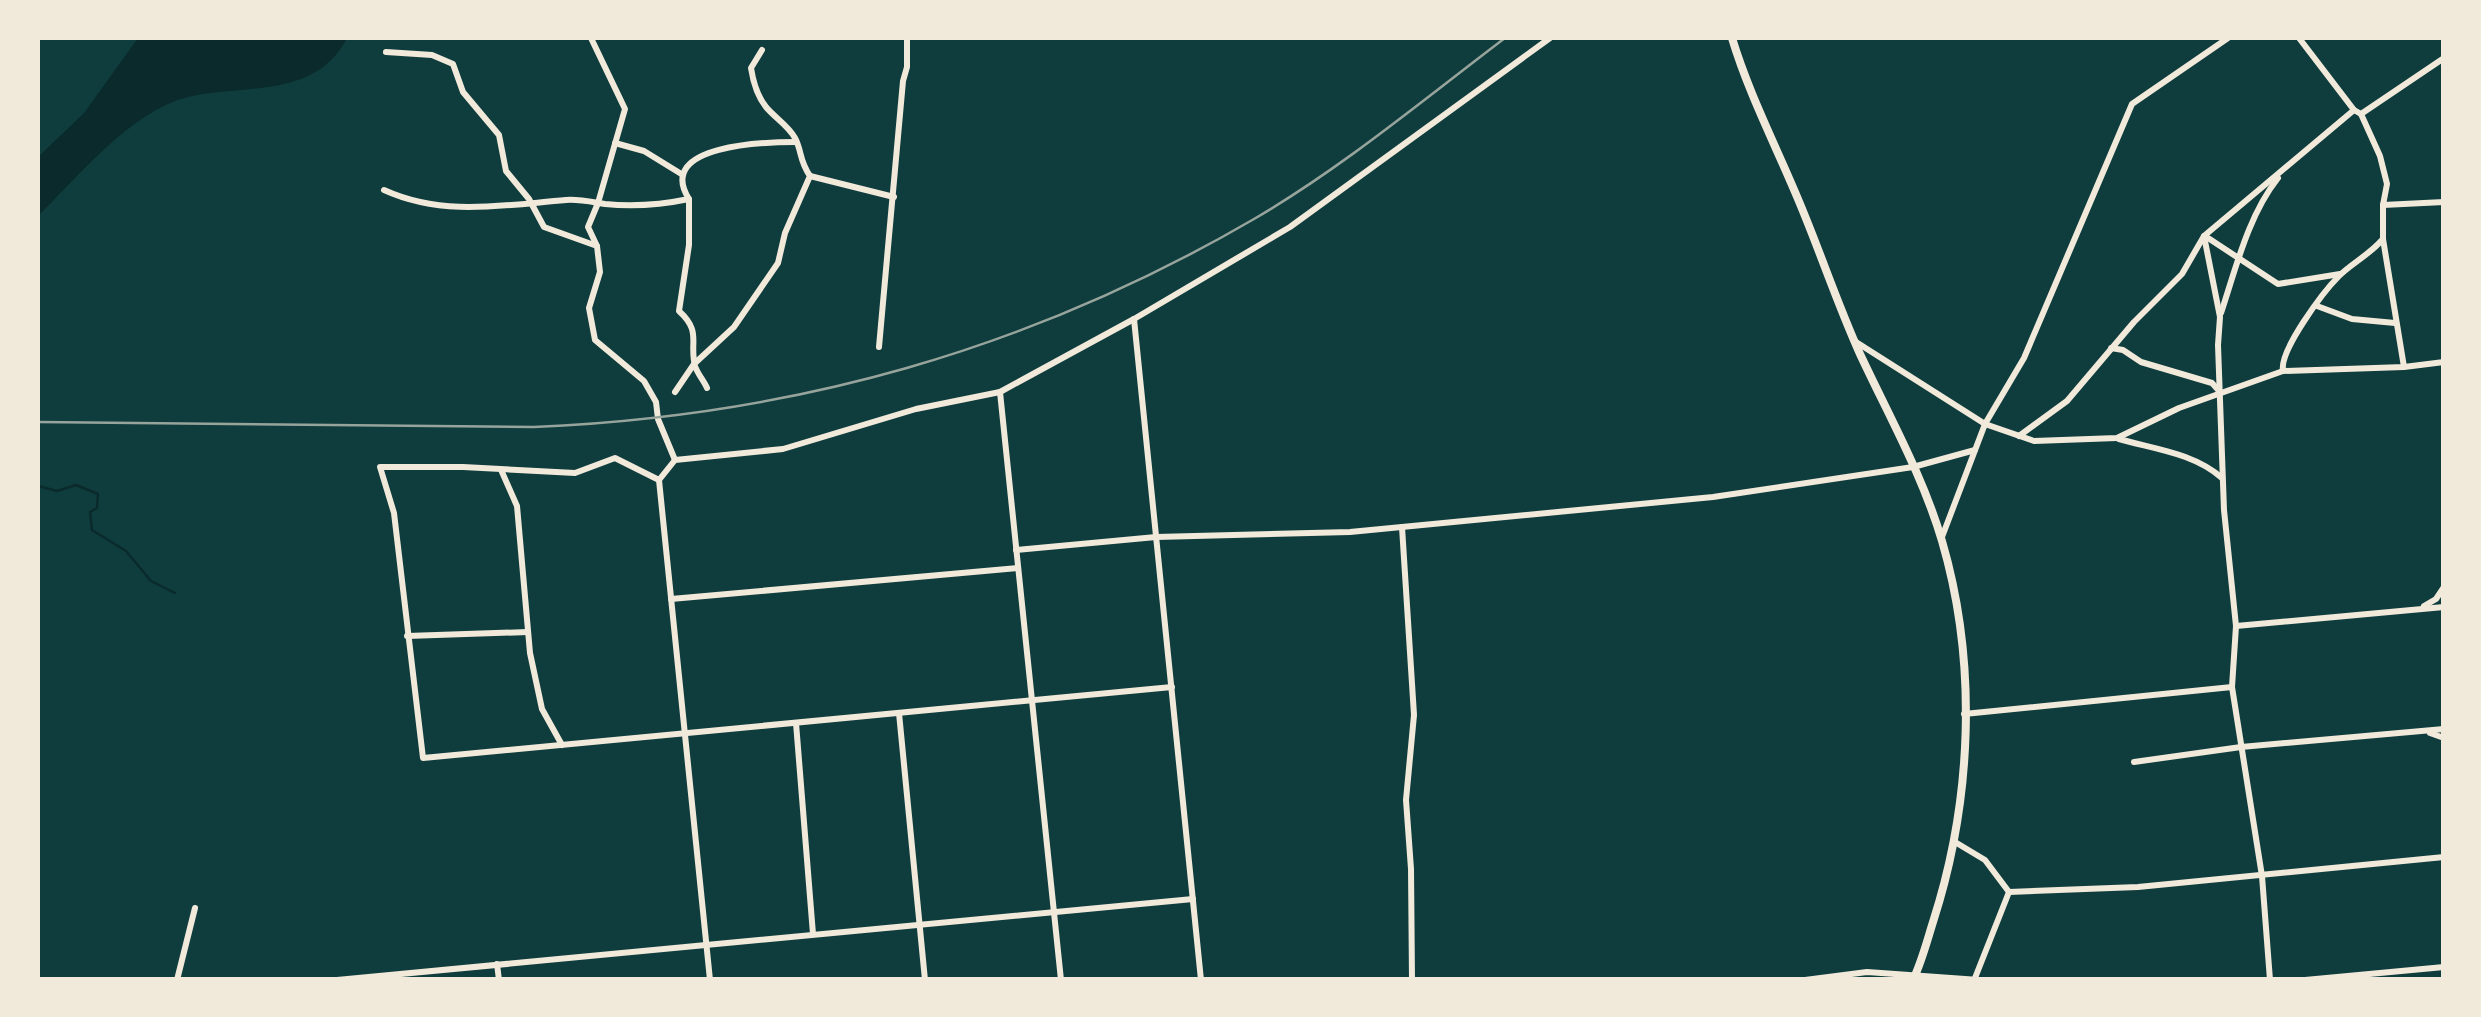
<svg xmlns="http://www.w3.org/2000/svg" width="2481" height="1017" font-family="Literata,serif">
<style>
.water{fill:#0a2a2b}
.lines{fill:none;stroke-linecap:round;stroke-linejoin:round}
.stream{stroke:#0a2a2b;stroke-width:2.5}
.minor{stroke:#f1e9da;stroke-width:6}
.tertiary{stroke:#f1e9da;stroke-width:8}
.rail{stroke:#97a49c;stroke-width:2.5}
</style>
<rect width="100%" height="100%" fill="#0f3d3e"/>
<!-- water -->
<path class="water" d="M138 38H347C316 99 245 84 188 97 131 111 79 176 38 216V157L84 113Z"/>
<g class="lines">
<!-- stream -->
<polyline class="stream" points="38,486 57,491 76,485 98,494 97,508 90,512 92,530 126,551 151,581 175,593"/>
<!-- minor -->
<g class="minor">
<polyline points="591,38 625,109 598,203 588,227 597,246"/>
<polyline points="2299,38 2354,110"/>
<polyline points="386,52 432,55 453,64 463,92 499,135 506,171 529,199 544,227 597,246 600,272 589,308 595,340 644,381 656,402 658,419 675,460"/>
<polyline points="2361,114 2380,156 2387,184 2383,205 2383,239 2404,367"/>
<polyline points="615,143 644,151 683,175"/>
<polyline points="810,176 894,197"/>
<path d="M384 190C443 217 504 205 566 200 579 199 592 202 605 204 635 207 660 205 689 199"/>
<polyline points="2383,205 2444,202"/>
<polyline points="2204,236 2220,317 2218,345 2224,510 2236,626 2232,687 2262,876 2270,980"/>
<polyline points="2205,236 2278,284 2340,274"/>
<polyline points="2317,306 2352,319 2395,323"/>
<path d="M2221 313C2236 268 2248 216 2278 178"/>
<polyline points="1134,319 1201,980"/>
<polyline points="1856,342 1985,424 2034,441 2117,438 2179,408 2283,371 2404,367 2444,362"/>
<polyline points="879,347 903,81 907,67 907,38"/>
<polyline points="2111,348 2123,350 2141,362 2212,383 2220,392"/>
<path d="M2283 371C2279 351 2323 292 2339 276 2352 263 2369 255 2382 240"/>
<path d="M707 388C704 381 697 373 695 366 689 342 702 332 679 311L689 245V199C654 144 768 142 796 142"/>
<path d="M675 392 694 364 734 327 778 263 785 233 810 176C799 160 802 151 795 138 788 125 775 118 766 107 758 97 753 81 751 68L762 50"/>
<polyline points="1000,392 1061,980"/>
<polyline points="2019,436 2067,401 2134,322 2182,274 2204,236 2354,110 2361,114 2444,58"/>
<path d="M2119 439C2154 449 2194 453 2222 478"/>
<polyline points="502,472 517,506 530,653 542,709 562,745"/>
<polyline points="659,480 615,458 575,473 463,467 380,467 394,513 423,758 1172,687"/>
<polyline points="1402,527 1414,715 1406,800 1411,869 1412,980"/>
<polyline points="1942,537 1985,424 2024,358 2132,104 2228,38"/>
<polyline points="1016,550 1156,537 1350,532 1713,497 1913,467 1975,450"/>
<polyline points="671,599 1018,568"/>
<polyline points="2424,606 2436,599 2444,587"/>
<polyline points="2236,626 2444,607"/>
<polyline points="407,636 528,632"/>
<polyline points="899,713 925,980"/>
<polyline points="1964,714 2232,687"/>
<polyline points="796,723 813,934"/>
<polyline points="2430,733 2444,738"/>
<polyline points="2134,762 2241,747 2444,729"/>
<polyline points="1955,842 1985,860 2009,892 1975,978"/>
<polyline points="2009,892 2138,887 2444,857"/>
<polyline points="497,964 499,980"/>
<polyline points="177,980 195,908"/>
<polyline points="337,980 1193,899"/>
<polyline points="710,980 659,480 675,460 783,449 916,409 1000,392 1134,319 1290,227 1550,38"/>
<polyline points="1805,980 1867,972 1979,980"/>
<polyline points="2305,980 2444,967"/>
</g>
<!-- tertiary -->
<path class="tertiary" d="M1732 38C1748 91 1773 140 1795 192 1818 245 1836 301 1860 354 1888 414 1923 476 1942 541 1978 664 1972 801 1933 922 1927 941 1922 961 1913 980"/>
<!-- rail -->
<path class="rail" d="M38 422 534 427C793 416 1029 350 1254 219 1343 167 1423 100 1505 38"/>
</g>
<!-- border -->
<rect width="2481" height="1017" fill="none" stroke="#f1e9da" stroke-width="80"/>
</svg>
